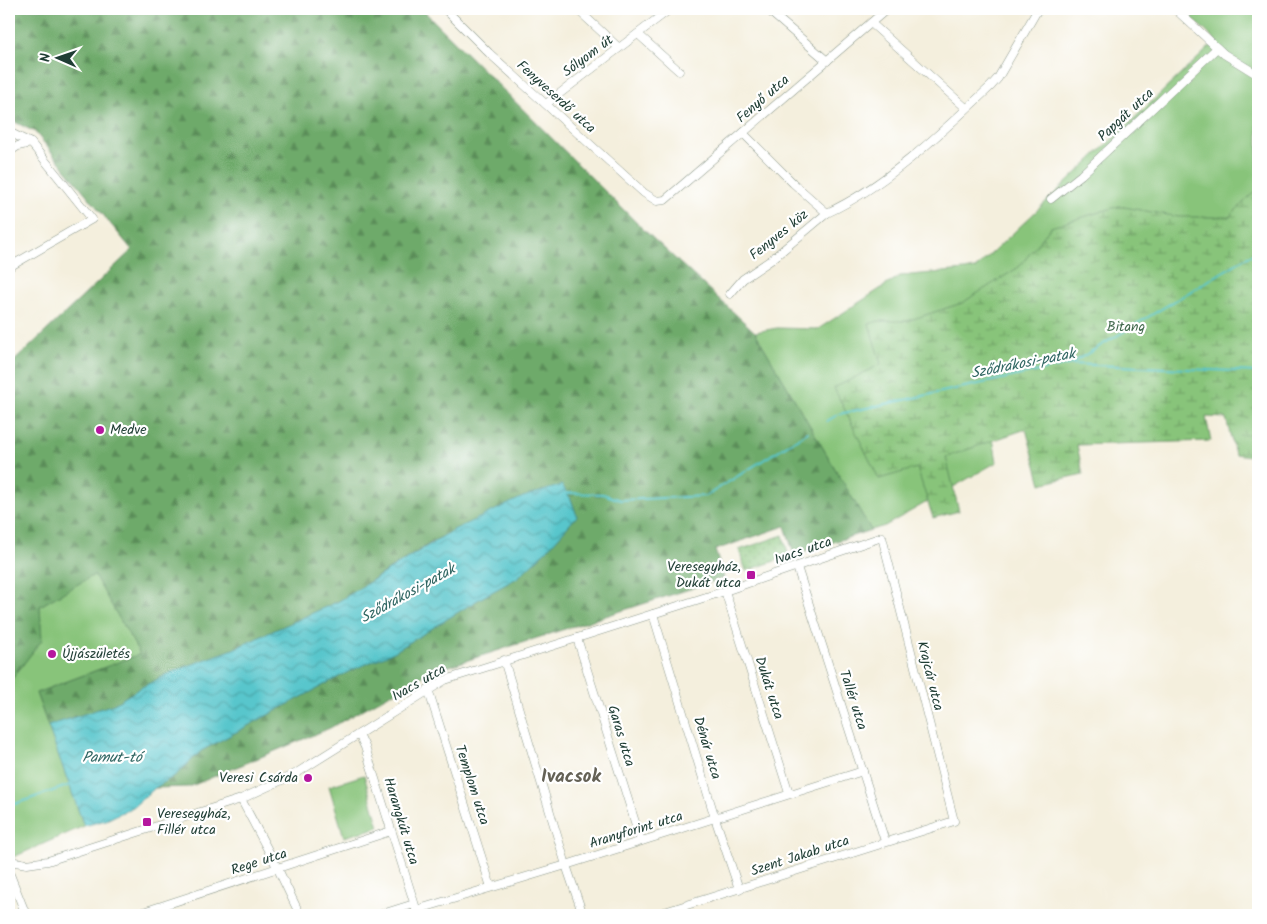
<svg xmlns="http://www.w3.org/2000/svg" width="1267" height="924" font-family="Kalam,sans-serif">
<style>
.grass{fill:#88c47a;stroke:#548057}
.forest{fill:url(#forest-firs);stroke:#46744f}
.wetland{fill:url(#wetland-marsh);stroke:#548057}
.park{fill:url(#park-dots);stroke:#548057}
.water{fill:url(#water-waves);stroke:#3c8280}
.lines{fill:none;stroke-linecap:round;stroke-linejoin:round}
.stream{stroke:#58c6cc;stroke-width:2}
.street-casing{stroke:#8a9688;stroke-width:9}
.street{stroke:#fff;stroke-width:8}
.poi-dot{fill:#b5179e;stroke:#fff;stroke-width:2}
.labels{text-anchor:middle;dominant-baseline:central;stroke-width:4.5;stroke-linejoin:round;paint-order:stroke}
.street-label{font-size:14px;fill:#1f3d34;stroke:#fff}
.park-label{font-size:14px;fill:#3e6649;stroke:#fff}
.poi-label{font-size:14px;fill:#1f3d34;stroke:#fff;text-anchor:start}
.water-label{font-size:15px;font-style:italic;fill:#306662;stroke:#fff}
.district-label{font-size:19px;font-weight:bold;fill:#646156;stroke:#fff}
</style>
<defs>
<pattern id="forest-firs" width="22" height="20" patternUnits="userSpaceOnUse" patternTransform="scale(1.25)"><rect width="22" height="20" fill="#6eaa6a"/><path d="M5 1l3.5 6h-7zM16 11l3.5 6h-7z" fill="#5a8c58"/></pattern>
<pattern id="wetland-marsh" width="20" height="14" patternUnits="userSpaceOnUse" patternTransform="scale(1.25)"><rect width="20" height="14" fill="#88c47a"/><path d="M1 5h8M5 5V1M11 12h8M15 12V8" fill="none" stroke="#6fa065"/></pattern>
<pattern id="park-dots" width="8" height="8" patternUnits="userSpaceOnUse" patternTransform="scale(1.25)"><rect width="8" height="8" fill="#88c47a"/><path d="M2 2h.1M6 6h.1" fill="none" stroke="#6fa065" stroke-width="1.8" stroke-linecap="round"/></pattern>
<pattern id="water-waves" width="16" height="10" patternUnits="userSpaceOnUse" patternTransform="scale(1.25)"><rect width="16" height="10" fill="#58c6cc"/><path d="M0 5q4-4 8 0t8 0" fill="none" stroke="#48a2a6"/></pattern>
</defs>
<rect width="100%" height="100%" fill="#fff"/>
<filter id="ink" filterUnits="userSpaceOnUse"><feTurbulence type="fractalNoise" baseFrequency=".02" numOctaves="2"/><feDisplacementMap in="SourceGraphic" scale="10" xChannelSelector="R" yChannelSelector="G"/><feConvolveMatrix kernelMatrix="1 2 1 2 8 2 1 2 1" color-interpolation-filters="sRGB"/></filter>
<filter id="wash" filterUnits="userSpaceOnUse"><feTurbulence type="fractalNoise" baseFrequency=".0096" numOctaves="4" result="noise"/><feDisplacementMap in="SourceGraphic" scale="20" xChannelSelector="R" yChannelSelector="G"/><feGaussianBlur stdDeviation="1.12" result="paint"/><feColorMatrix in="noise" values="0 0 0 0 0 0 0 0 0 0 0 0 0 0 0 0 0 1.4 0 .05"/><feComposite in="paint" operator="in"/></filter>
<g filter="url(#wash)">
<rect width="100%" height="100%" fill="#f4efdd"/>
<!-- grass -->
<g class="grass">
<polygon points="1183,9 1258,9 1258,471 1235,388 985,390 997,462 885,526 871,530 755,332 777,328 818,329 900,276 975,269 1216,41"/>
<polygon points="94,574 140,654 36,693 84,826 9,859 9,681 12,679 41,640 40,606"/>
<polygon points="364,775 379,827 344,837 329,786"/>
</g>
<!-- forest -->
<polygon class="forest" points="9,9 422,9 643,229 755,332 871,530 794,555 785,526 715,550 724,578 428,673 330,728 189,787 155,788 176,775 201,751 350,671 394,652 481,598 517,578 546,551 577,516 571,499 562,485 435,540 339,601 231,650 174,671 140,688 114,704 48,726 36,693 140,654 94,575 40,606 42,640 11,680 9,681 9,366 132,250 35,132 9,119"/>
<!-- wetland -->
<polygon class="wetland" points="1258,188 1258,457 1235,454 1226,418 1206,417 1211,441 1077,445 1083,474 1041,484 1026,429 946,457 959,511 933,518 917,468 879,479 834,388 881,364 869,324 878,321 907,321 962,303 1019,267 1051,227 1119,206 1179,217 1229,217"/>
<!-- park -->
<polygon class="park" points="783,535 789,556 746,571 739,550"/>
<!-- water -->
<polygon class="water" points="562,485 571,499 577,516 546,551 517,578 481,598 394,652 350,671 201,751 176,775 155,788 133,807 106,820 84,826 48,726 114,704 140,688 174,671 231,650 339,601 453,530 523,497"/>
<g class="lines">
<!-- stream -->
<g class="stream">
<polyline points="1072,363 1254,253 1258,247"/>
<polyline points="827,421 839,414 1071,364 1258,372"/>
<polyline points="565,493 603,494 620,500 706,496 808,432"/>
<polyline points="9,806 70,785"/>
</g>
</g>
</g>
<g filter="url(#ink)">
<g class="lines">
<!-- street casing -->
<g class="street-casing">
<g id="street">
<polyline points="445,9 489,53 644,193 657,201 665,200 887,9"/>
<polyline points="577,9 619,48"/>
<polyline points="767,9 827,61"/>
<polyline points="1175,9 1224,54 1258,75"/>
<polyline points="871,23 966,108"/>
<polyline points="638,34 679,71"/>
<polyline points="546,104 670,9"/>
<polyline points="9,132 31,143 92,219 9,267"/>
<polyline points="9,152 18,146 31,143"/>
<polyline points="1051,199 1081,175 1217,48"/>
<path d="M827 213C886 186 943 131 991 86L998 78 1038 9"/>
<polyline points="730,294 743,279 771,260 827,213 793,183 743,133"/>
<polyline points="797,567 885,841"/>
<polyline points="725,591 789,793"/>
<polyline points="653,614 715,818 739,889"/>
<polyline points="577,638 641,841"/>
<polyline points="504,660 566,865 583,915"/>
<polyline points="428,689 491,887"/>
<polyline points="359,734 365,747 418,915"/>
<polyline points="241,799 278,869 300,915"/>
<polyline points="9,861 27,864 48,861 241,799 295,774 445,680 725,591 882,537 954,821 655,915"/>
<polyline points="9,872 26,915"/>
<polyline points="416,910 566,865 863,771"/>
<polyline points="134,915 391,831"/>
<polyline points="379,915 414,904"/>
</g>
</g>
<!-- street -->
<use href="#street" class="street"/>
</g>
</g>
<!-- markers -->
<g class="poi-dot">
<circle cx="100" cy="430" r="5"/>
<rect x="746" y="570" width="10" height="10" rx="2.5"/>
<circle cx="52" cy="654" r="5"/>
<circle cx="308" cy="778" r="5"/>
<rect x="142" y="817" width="10" height="10" rx="2.5"/>
</g>
<g class="labels">
<!-- street labels -->
<g class="street-label">
<text transform="translate(588 56) rotate(-37)">Sólyom út</text>
<text transform="translate(556 97) rotate(42)">Fenyveserdő utca</text>
<text transform="translate(763 99) rotate(-41)">Fenyő utca</text>
<text transform="translate(1126 115) rotate(-43)">Papgát utca</text>
<text transform="translate(779 235) rotate(-39)">Fenyves köz</text>
<text transform="translate(803 551) rotate(-19)">Ivacs utca</text>
<text transform="translate(930 676) rotate(76)">Krajcár utca</text>
<text transform="translate(419 683) rotate(-30)">Ivacs utca</text>
<text transform="translate(769 688) rotate(72)">Dukát utca</text>
<text transform="translate(853 700) rotate(72)">Tallér utca</text>
<text transform="translate(621 736) rotate(73)">Garas utca</text>
<text transform="translate(707 748) rotate(73)">Dénár utca</text>
<text transform="translate(472 785) rotate(72)">Templom utca</text>
<text transform="translate(401 821) rotate(73)">Harangkút utca</text>
<text transform="translate(636 830) rotate(-17)">Aranyforint utca</text>
<text transform="translate(800 856) rotate(-18)">Szent Jakab utca</text>
<text transform="translate(259 862) rotate(-18)">Rege utca</text>
</g>
<!-- park labels -->
<g class="park-label">
<text x="1126" y="327">Bitang</text>
</g>
<!-- poi labels -->
<g class="poi-label">
<text x="110" y="430">Medve</text>
<text x="741" y="567" text-anchor="end">Veresegyház,<tspan x="741" dy="16">Dukát utca</tspan></text>
<text x="62" y="654">Újjászületés</text>
<text x="298" y="778" text-anchor="end">Veresi Csárda</text>
<text x="157" y="814">Veresegyház,<tspan x="157" dy="16">Fillér utca</tspan></text>
</g>
<!-- water labels -->
<g class="water-label">
<text transform="translate(1023 364) rotate(-11)">Sződrákosi-patak</text>
<text transform="translate(408 594) rotate(-29)">Sződrákosi-patak</text>
<text x="112" y="758">Pamut-tó</text>
</g>
<!-- district labels -->
<g class="district-label">
<text x="571" y="777">Ivacsok</text>
</g>
</g>
<!-- margin -->
<rect width="1267" height="924" fill="none" stroke="#fff" stroke-width="30"/>
<!-- north arrow -->
<g transform="translate(58 58) rotate(272)" stroke="#ffffff" stroke-width="4" paint-order="stroke">
<path d="M0-4L9 19L0 12L-9 19Z" fill="#1f3d34"/>
<text y="-8" font-size="14" font-weight="bold" text-anchor="middle" fill="#1f3d34">N</text>
</g>
</svg>
